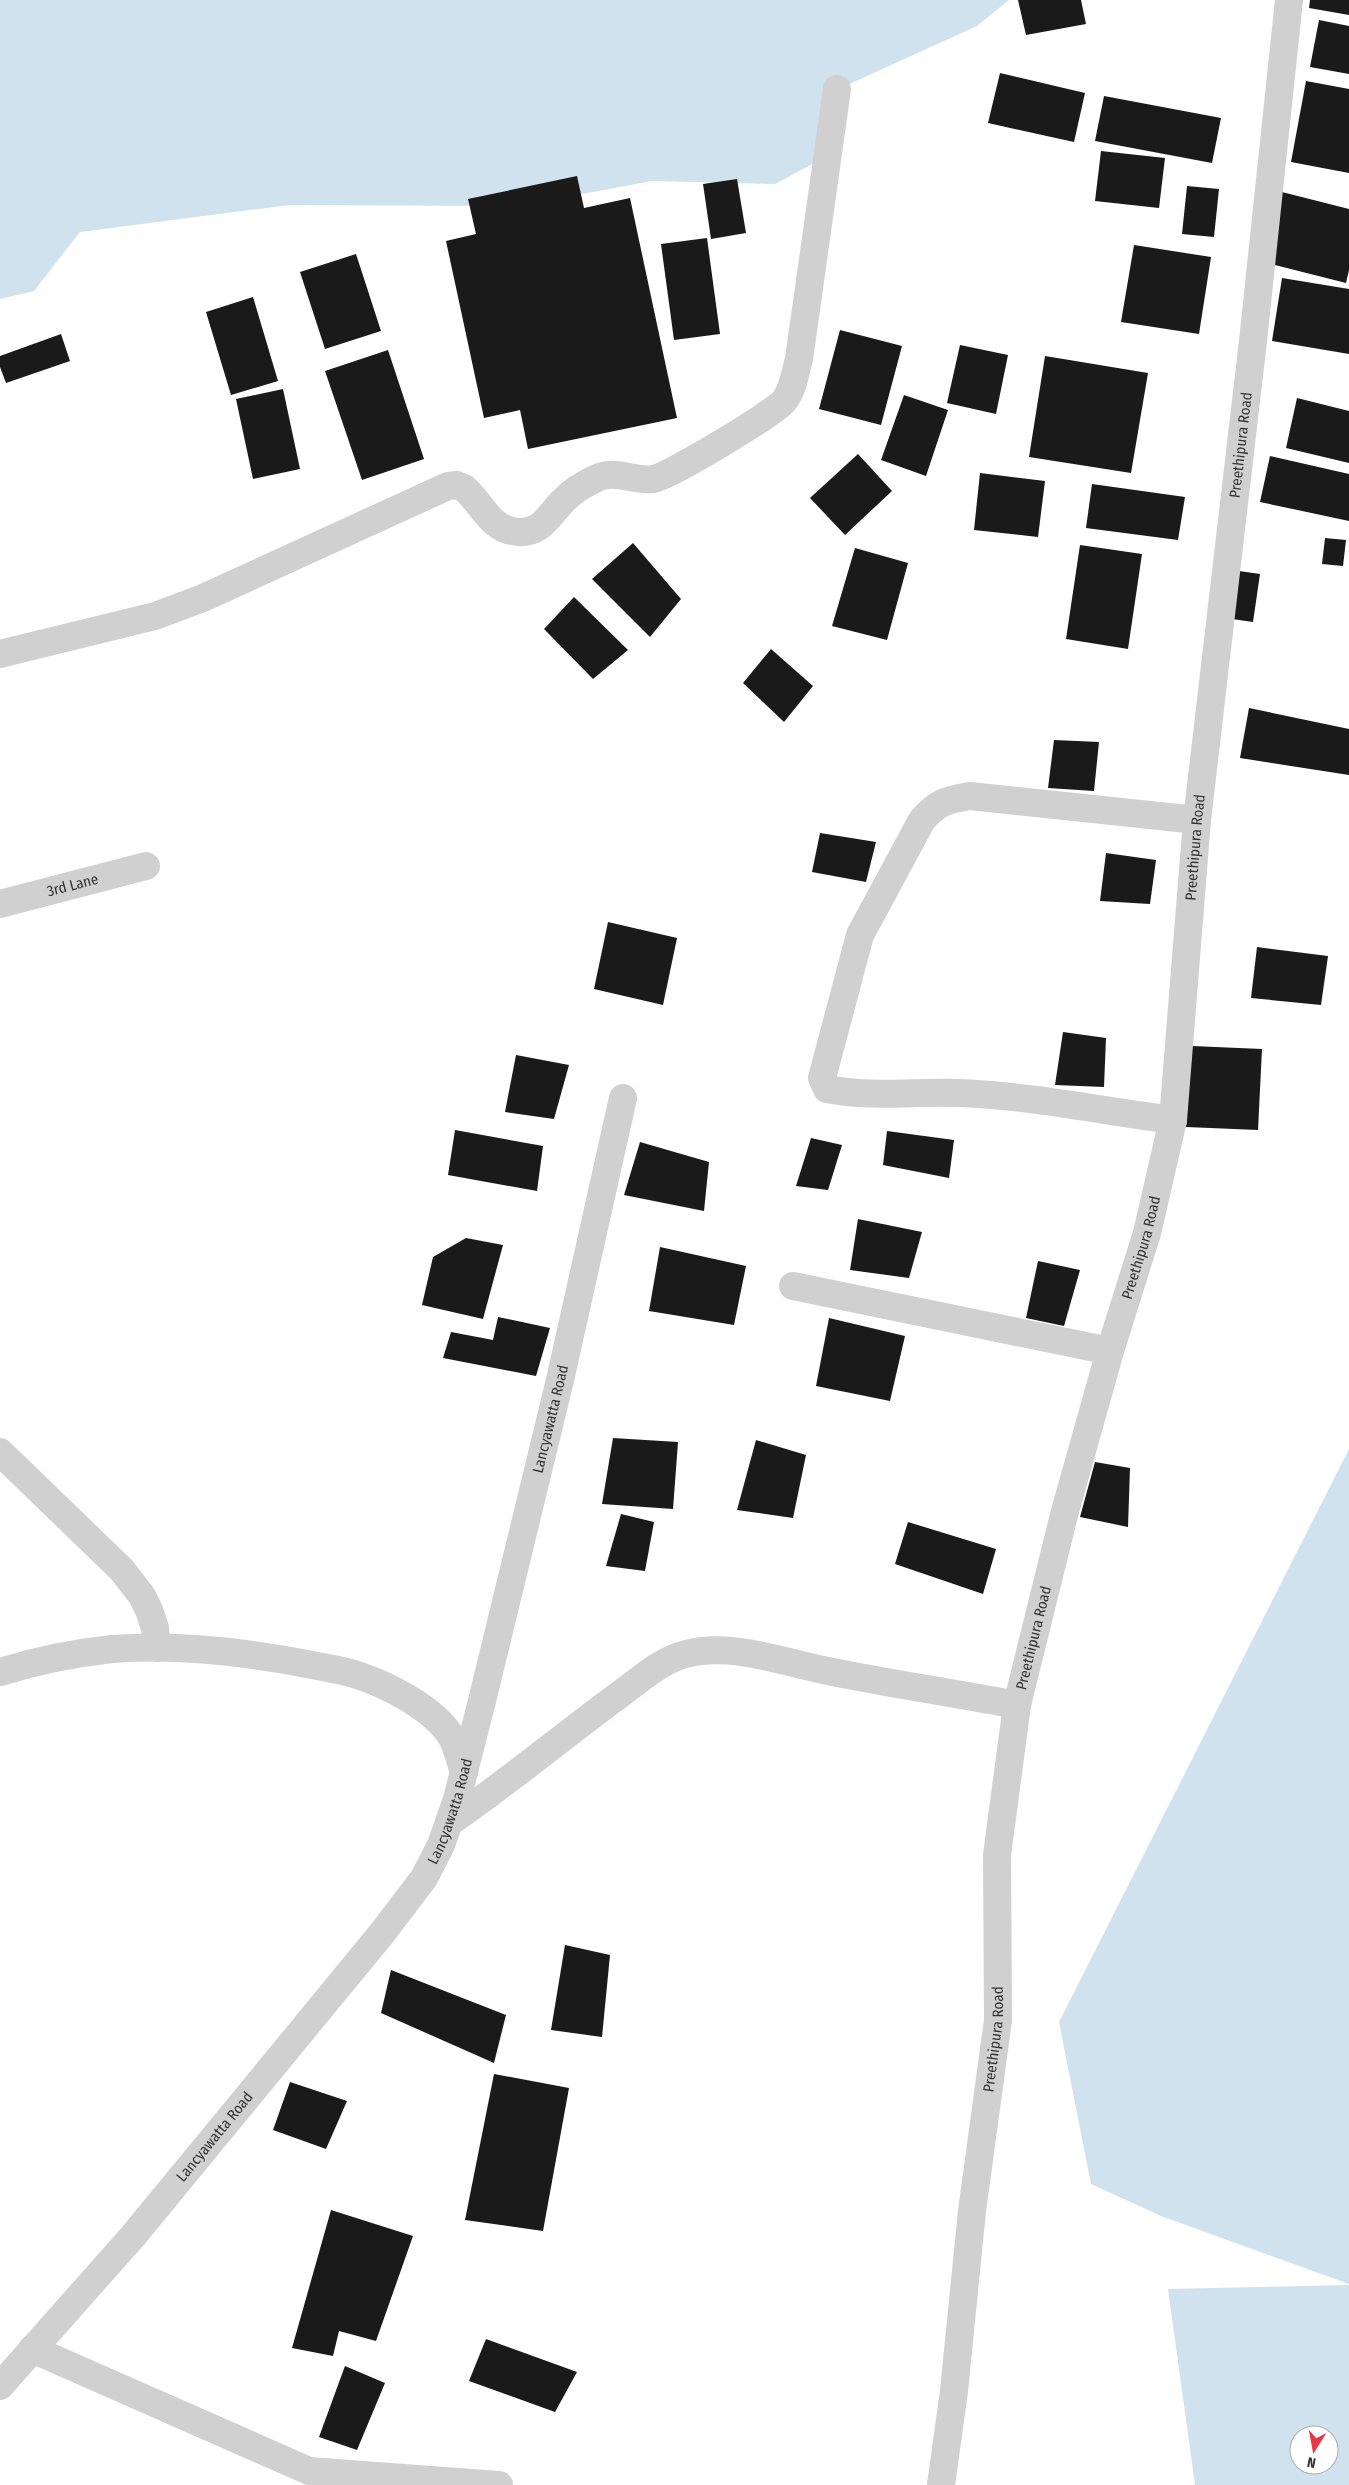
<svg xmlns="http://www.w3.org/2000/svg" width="1349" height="2485" font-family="'Fira Sans Condensed',sans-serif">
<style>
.water{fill:#cfe2ee;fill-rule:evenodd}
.building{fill:#1a1a1a}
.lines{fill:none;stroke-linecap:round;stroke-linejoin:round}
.minor{stroke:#d0d0d0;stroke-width:28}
.labels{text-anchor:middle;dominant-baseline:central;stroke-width:5;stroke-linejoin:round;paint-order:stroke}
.street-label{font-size:15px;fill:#333;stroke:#fff}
</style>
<rect width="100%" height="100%" fill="#fff"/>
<!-- water -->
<g class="water">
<polygon points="0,0 1009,0 977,26 834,91 820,160 775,184 652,181 518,206 290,205 80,232 34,291 0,299"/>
<polygon points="1349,1449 1349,2284 1161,2216 1091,2184 1059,2022"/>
<path d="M1349 2285V2485H1195L1168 2289ZM1299 2435H1329V2465H1299Z"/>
</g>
<!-- building -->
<g class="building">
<polygon points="1018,0 1081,0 1086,24 1026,35"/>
<polygon points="1310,0 1349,0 1349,15 1309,8"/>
<polygon points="1319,20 1349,26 1349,74 1310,67"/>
<polygon points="1000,73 1085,93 1074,142 988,123"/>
<polygon points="1306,81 1349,89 1349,173 1291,162"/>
<polygon points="1104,96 1221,118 1212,163 1095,141"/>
<polygon points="1101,151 1165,158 1159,208 1095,201"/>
<polygon points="577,176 584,208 630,198 677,418 528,449 520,410 484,418 446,241 476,234 468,199"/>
<polygon points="737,179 746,233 711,239 703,184"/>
<polygon points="1187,186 1219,189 1214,237 1182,234"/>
<polygon points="1282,192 1349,209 1349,270 1346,283 1263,262"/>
<polygon points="707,238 720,334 674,340 661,244"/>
<polygon points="1134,245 1211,257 1199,334 1121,322"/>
<polygon points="356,254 381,331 325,349 300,272"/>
<polygon points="1282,278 1349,289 1349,354 1272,341"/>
<polygon points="253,297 278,381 231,395 206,312"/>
<polygon points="840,330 902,346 881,425 819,409"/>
<polygon points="61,334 70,361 6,383 0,367 0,356"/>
<polygon points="960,345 1008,355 996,414 947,403"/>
<polygon points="388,350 424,459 362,480 325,371"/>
<polygon points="1045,356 1148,373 1131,473 1029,457"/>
<polygon points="283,389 300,469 253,479 236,399"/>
<polygon points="904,395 948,410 926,476 881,460"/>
<polygon points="1297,398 1349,411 1349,463 1286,448"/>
<polygon points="858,454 892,491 845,535 810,498"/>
<polygon points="1270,456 1349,474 1349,521 1260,502"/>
<polygon points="980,473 1045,481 1038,537 974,530"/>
<polygon points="1092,484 1185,497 1178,540 1086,528"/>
<polygon points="1325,538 1346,540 1343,566 1322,564"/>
<polygon points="633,543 681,599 650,637 592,579"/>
<polygon points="1080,545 1142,554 1128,649 1066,639"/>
<polygon points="855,548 908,563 887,640 832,626"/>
<polygon points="1218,568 1260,574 1253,622 1211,616"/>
<polygon points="574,597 628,650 593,679 544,629"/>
<polygon points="771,649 813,686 784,722 743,683"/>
<polygon points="1249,708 1349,729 1349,775 1240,758"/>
<polygon points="1054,740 1099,742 1094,791 1048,788"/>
<polygon points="820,833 876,842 866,882 812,872"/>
<polygon points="1106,853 1156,860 1150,904 1100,901"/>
<polygon points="608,922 677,938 663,1005 594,989"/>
<polygon points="1257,947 1328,956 1321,1005 1251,998"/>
<polygon points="1063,1032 1106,1038 1104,1087 1055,1085"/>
<polygon points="1192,1046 1262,1049 1258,1130 1186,1127"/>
<polygon points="516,1055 569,1065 554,1119 505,1112"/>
<polygon points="455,1130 543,1146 537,1191 448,1175"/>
<polygon points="887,1131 954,1140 949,1178 883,1165"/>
<polygon points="811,1138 842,1145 828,1190 796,1186"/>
<polygon points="640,1142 709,1162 704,1211 624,1195"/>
<polygon points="858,1219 922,1232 909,1278 850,1270"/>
<polygon points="466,1238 503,1245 483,1319 422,1305 433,1257"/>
<polygon points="660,1247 746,1266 734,1325 649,1311"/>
<polygon points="1038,1261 1080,1270 1064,1326 1026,1318"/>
<polygon points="498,1317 550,1328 536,1376 443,1358 451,1332 493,1340"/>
<polygon points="829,1318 905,1336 890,1401 816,1386"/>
<polygon points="613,1438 678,1442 673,1509 602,1504"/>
<polygon points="756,1440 806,1455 793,1518 737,1510"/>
<polygon points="1095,1462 1130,1468 1128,1527 1080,1517"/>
<polygon points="621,1514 654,1522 645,1571 606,1566"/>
<polygon points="908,1522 996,1549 983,1594 895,1564"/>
<polygon points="565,1945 610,1955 602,2037 551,2030"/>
<polygon points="391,1970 506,2015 494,2063 381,2013"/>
<polygon points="494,2074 569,2088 543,2231 465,2220"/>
<polygon points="290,2082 347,2101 326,2149 273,2130"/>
<polygon points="331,2210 413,2236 376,2341 339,2331 333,2356 292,2348"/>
<polygon points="486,2339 577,2372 555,2412 469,2381"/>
<polygon points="345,2366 385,2383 357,2450 319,2437"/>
</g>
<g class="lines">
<!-- minor -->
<g class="minor">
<path d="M0 654 155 616 203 598 448 486 457 485 464 488C483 504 490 530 518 532 541 534 549 515 563 501 572 491 584 484 597 478 615 469 635 482 653 479 668 477 773 414 784 401 793 390 795 373 799 359L837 89"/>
<path id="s1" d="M0 904 146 866"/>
<path d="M1173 1120C1103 1111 1031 1096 961 1093 916 1091 871 1098 827 1089L822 1078 860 935 922 820C938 802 946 800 970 796L1197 820"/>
<polyline points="793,1286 1110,1351"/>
<polyline points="0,1452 122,1570 142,1596 149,1610 155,1628 157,1648"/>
<path d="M0 1672C36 1661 75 1653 112 1649 179 1644 247 1652 312 1665 327 1668 343 1670 357 1675 388 1685 433 1708 451 1736 457 1746 460 1761 464 1772"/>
<path d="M450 1822C508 1782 562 1737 619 1695 640 1680 661 1660 686 1654 733 1642 782 1662 828 1671 891 1684 954 1693 1017 1705"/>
<polyline points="32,2349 309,2471 499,2485"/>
<path id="s2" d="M0 2386 133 2236 383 1932 424 1878 441 1845 457 1799 482 1701 560 1380 623 1098"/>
<path id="s3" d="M941 2485 954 2391 972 2211 998 2020 997 1855 1017 1705 1064 1515 1110 1351 1147 1233 1173 1120 1197 820 1253 341 1289 0"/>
</g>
</g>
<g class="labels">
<!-- street labels -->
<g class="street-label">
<text stroke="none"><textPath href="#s3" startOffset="2069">Preethipura Road</textPath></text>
<text stroke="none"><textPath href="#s3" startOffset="1664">Preethipura Road</textPath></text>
<text stroke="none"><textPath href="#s1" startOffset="75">3rd Lane</textPath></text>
<text stroke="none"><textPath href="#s3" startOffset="1259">Preethipura Road</textPath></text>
<text stroke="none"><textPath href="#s2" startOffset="1139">Lancyawatta Road</textPath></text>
<text stroke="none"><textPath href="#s3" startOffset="854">Preethipura Road</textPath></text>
<text stroke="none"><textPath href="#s2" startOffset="734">Lancyawatta Road</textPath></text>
<text stroke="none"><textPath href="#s3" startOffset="449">Preethipura Road</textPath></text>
<text stroke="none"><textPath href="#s2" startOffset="329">Lancyawatta Road</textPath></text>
</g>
</g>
<!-- north arrow -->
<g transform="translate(1314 2450) rotate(191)"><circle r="24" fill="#ffffff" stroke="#adadad"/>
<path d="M0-4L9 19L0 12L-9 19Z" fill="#e63946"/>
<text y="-8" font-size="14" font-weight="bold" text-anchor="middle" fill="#333333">N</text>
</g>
</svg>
